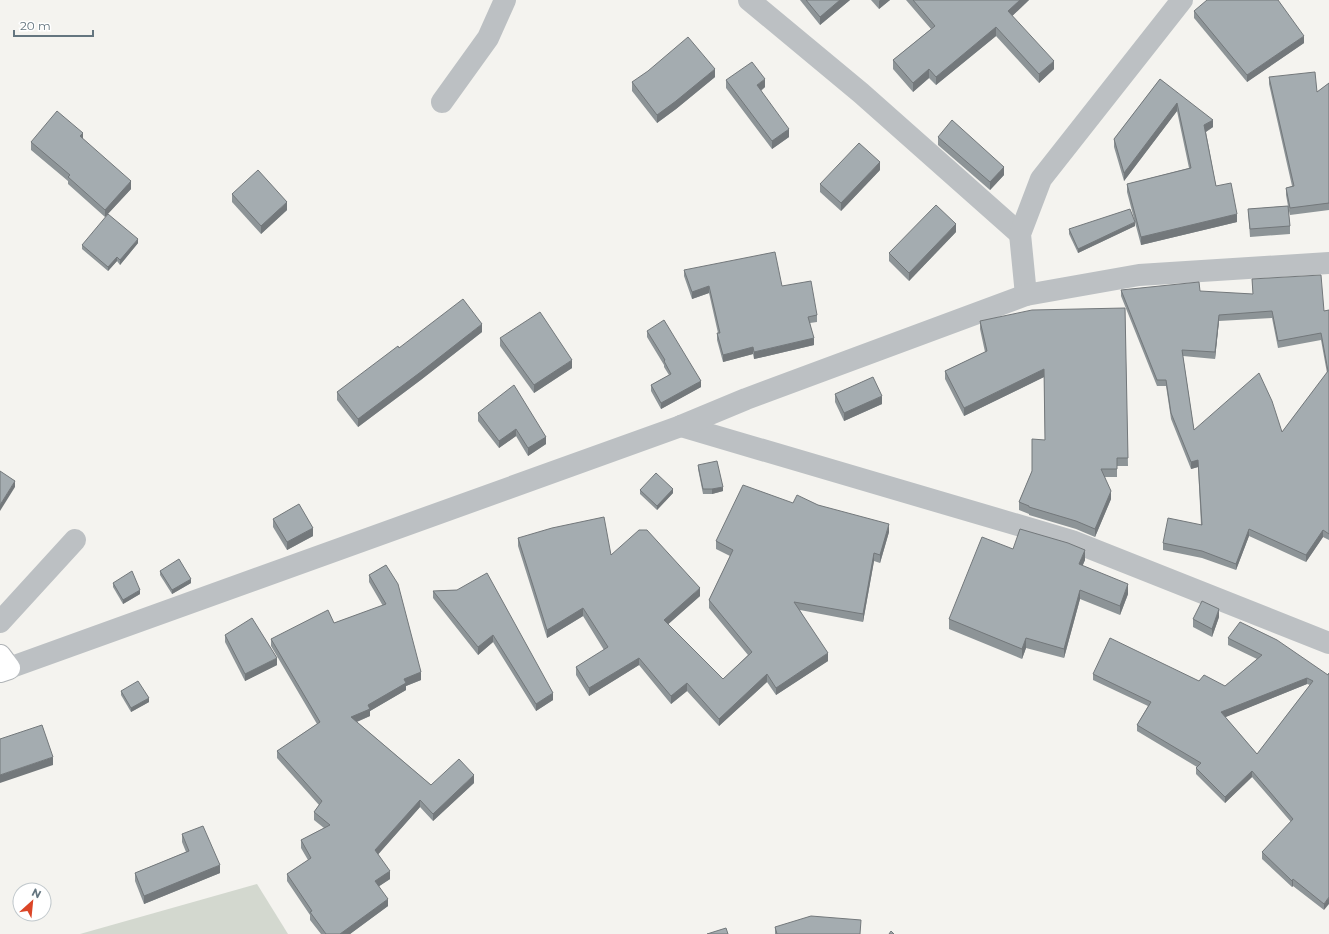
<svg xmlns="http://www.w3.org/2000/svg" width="1329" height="934" font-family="Montserrat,sans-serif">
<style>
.green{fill:#d3d8cf}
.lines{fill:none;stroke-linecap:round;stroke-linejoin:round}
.major-casing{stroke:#b0b4b7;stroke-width:24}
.minor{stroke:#bcc0c3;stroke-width:22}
.major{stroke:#fff;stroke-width:22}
.wall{fill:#8d9497;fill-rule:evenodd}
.shaded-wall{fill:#73787b}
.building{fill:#a4acb0;stroke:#73787b;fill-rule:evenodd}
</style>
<rect width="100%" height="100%" fill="#f4f3ef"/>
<!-- green -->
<polygon class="green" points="257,884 288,934 80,934"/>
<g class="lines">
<!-- major casing -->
<g class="major-casing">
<polyline id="major" points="0,656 9,668 0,671"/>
</g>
<!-- minor -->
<g class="minor">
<polyline points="749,0 861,93 1020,234"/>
<polyline points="442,102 488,38 505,0"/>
<polyline points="1026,295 1020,234 1041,179 1182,0"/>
<polyline points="681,426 1072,541 1329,643"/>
<polyline points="0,622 75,540"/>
<polyline points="9,668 681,426 746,399 1026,295 1139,275 1329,263"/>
</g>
<!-- major -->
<use href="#major" class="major"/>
</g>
<!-- wall -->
<g class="wall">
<polygon points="800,0 850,0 820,25"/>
<polygon points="871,0 890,0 879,9"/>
<polygon points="906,0 1029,0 1012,16 1054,69 1039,83 996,36 936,85 929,78 913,92 893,69 893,60 931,29"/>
<polygon points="1194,11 1304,43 1247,82 1194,18"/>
<polygon points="715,77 676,109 657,123 632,91 632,82"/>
<polygon points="1269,77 1317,92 1329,83 1329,210 1290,215 1288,207 1290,226 1290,234 1250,237 1248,209 1288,206 1286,195 1286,188 1292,186 1269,84"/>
<polygon points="1160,79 1213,127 1206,132 1216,186 1237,222 1141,245 1127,192 1127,184 1189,168 1177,111 1124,181 1114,147 1114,139"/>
<polygon points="726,80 765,87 761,91 789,137 772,149 726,88"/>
<polygon points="938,137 1004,175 990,190 938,145"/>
<polygon points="83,139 131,189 105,217 68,184 68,181 31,150 31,142"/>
<polygon points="880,170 841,211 820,192 820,184"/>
<polygon points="232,194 287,210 261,234 232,202"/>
<polygon points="1135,226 1078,253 1069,234 1069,229"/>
<polygon points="956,232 909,281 889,261 889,253"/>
<polygon points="138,243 120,265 117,261 108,271 82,249 82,245"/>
<polygon points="684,270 782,286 817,315 817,322 810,323 814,345 754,359 753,354 723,362 717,340 717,333 718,333 709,293 692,299 684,276"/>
<path d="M1252 279 1324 311 1329 310V540L1323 537 1306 562 1249 536 1236 570 1202 558 1163 550V543L1201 525 1198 467 1191 469 1171 419 1166 386H1157L1121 296V290L1253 294ZM1272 318 1278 348 1321 340 1327 373 1282 432 1194 430 1183 356 1215 359 1219 321Z"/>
<polygon points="1125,308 1128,466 1117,466 1117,477 1105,477 1111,499 1095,537 1076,529 1029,515 1029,514 1019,510 1019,502 1045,440 1044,377 964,416 945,379 945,371 985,352 980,329 980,321"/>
<polygon points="647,331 701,387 661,409 651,391 651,385 669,375 664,367 664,365 647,337"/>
<polygon points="482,332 422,379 358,427 337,400 337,392 399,348"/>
<polygon points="500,338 572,368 534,393 500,346"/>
<polygon points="835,394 882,404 844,421 835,402"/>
<polygon points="478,413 546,437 546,444 528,456 516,436 499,448 478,421"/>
<polygon points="698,465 723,491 712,494 703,494 698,469"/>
<polygon points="640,490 673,493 657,510 640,494"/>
<polygon points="793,503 818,505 889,532 880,563 874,561 863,622 800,610 828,661 776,695 767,682 719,726 687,691 671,704 639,665 589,696 576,675 576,667 604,650 583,616 547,638 518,546 518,538 611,555 700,596 668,624 723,679 748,655 709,608 709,600 730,556 716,549 716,541"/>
<polygon points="273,519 313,536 287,550 273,527"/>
<polygon points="1013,549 1085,560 1082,566 1128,594 1120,615 1080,599 1064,658 1026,648 1022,659 949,629 949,619"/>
<polygon points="386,565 421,680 406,686 406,690 370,711 370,716 357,722 431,785 474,783 433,821 420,807 378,854 390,879 379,886 388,906 350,934 321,934 310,920 310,915 287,881 287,874 308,860 301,848 301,840 324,828 314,820 314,812 319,805 277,758 277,751 317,724 271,646 271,639 334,623 383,606 369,582 369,575"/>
<polygon points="160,571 191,583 172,594 160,575"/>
<polygon points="113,583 140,594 123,604 113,587"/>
<polygon points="457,590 553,700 536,711 493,642 478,655 433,598 433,591"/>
<polygon points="1219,617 1212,637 1193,627 1193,619"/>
<polygon points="225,635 277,665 245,681 225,642"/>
<path d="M1228 638 1328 675 1324 910 1293 886 1292 887 1262 859V852L1291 822 1252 777 1225 803 1196 774V768L1197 767 1137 731V725L1148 706 1093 680V674L1199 681 1225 686 1257 659 1228 645ZM1307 684 1310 685 1257 754 1225 717Z"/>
<polygon points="121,691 149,702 131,712 121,695"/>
<polygon points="182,834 220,873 144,904 135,881 135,873 186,852 182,842"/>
<polygon points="775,927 861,934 775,934"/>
</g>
<!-- shaded-wall -->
<g class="shaded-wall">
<polygon points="840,0 850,0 820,25 820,17"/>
<polygon points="880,0 890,0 879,9 879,1"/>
<polygon points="1020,0 1029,0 1008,20 1008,11"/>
<polygon points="996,27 996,36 936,85 936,77"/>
<polygon points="1304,36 1304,43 1247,82 1247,75"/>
<polygon points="1054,61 1054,69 1039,83 1039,74"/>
<polygon points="715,69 715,77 676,109 657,123 657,115"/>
<polygon points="929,69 929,78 913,92 913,83"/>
<polygon points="765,79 765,87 757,93 757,85"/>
<polygon points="1177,103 1177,111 1124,181 1124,173"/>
<polygon points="1213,120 1213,127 1204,133 1204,125"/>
<polygon points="789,129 789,137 772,149 772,141"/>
<polygon points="83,133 83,140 80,136"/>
<polygon points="880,162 880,170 841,211 841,203"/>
<polygon points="1004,167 1004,175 990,190 990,182"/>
<polygon points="131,181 131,189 105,217 105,210"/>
<polygon points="287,202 287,210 261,234 261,226"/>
<polygon points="1237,214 1237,222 1141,245 1141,237"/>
<polygon points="1135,222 1135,226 1078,253 1078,249"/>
<polygon points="956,224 956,232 909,281 909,273"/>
<polygon points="138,239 138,243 120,265 120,260"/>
<polygon points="117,257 117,261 108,271 108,267"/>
<polygon points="709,286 709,293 692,299 692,292"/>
<polygon points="1219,315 1219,321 1215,359 1215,352"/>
<polygon points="482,324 482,332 422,379 358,427 358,419"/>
<polygon points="814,338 814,345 754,359 754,352"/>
<polygon points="753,347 753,354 723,362 723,355"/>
<polygon points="572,360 572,368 534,393 534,385"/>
<polygon points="1044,369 1044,377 964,416 964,408"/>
<polygon points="701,381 701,387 661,409 661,403"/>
<polygon points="882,396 882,404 844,421 844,413"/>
<polygon points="516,429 516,436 499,448 499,441"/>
<polygon points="546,437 546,444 528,456 528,448"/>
<polygon points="1198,460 1198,467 1191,469 1191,462"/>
<polygon points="15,481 15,487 0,511 0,505"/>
<polygon points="723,487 723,491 712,494 712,489"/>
<polygon points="673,489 673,493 657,510 657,506"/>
<polygon points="1111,491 1111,499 1095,537 1095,529"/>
<polygon points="889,524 889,532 880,563 880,555"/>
<polygon points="313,528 313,536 287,550 287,542"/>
<polygon points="1249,529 1249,536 1236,570 1236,564"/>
<polygon points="1323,530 1323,537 1306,562 1306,555"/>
<polygon points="1085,550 1085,560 1079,574 1079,564"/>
<polygon points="874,553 874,561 863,622 863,614"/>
<polygon points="191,579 191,583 172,594 172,590"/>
<polygon points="1128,584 1128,594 1120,615 1120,606"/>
<polygon points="700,588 700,596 664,628 664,620"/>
<polygon points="140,590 140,594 123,604 123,600"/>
<polygon points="1080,590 1080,599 1064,658 1064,649"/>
<polygon points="583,608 583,616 547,638 547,630"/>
<polygon points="1219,609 1219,617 1212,637 1212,629"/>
<polygon points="493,635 493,642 478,655 478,647"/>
<polygon points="1026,638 1026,648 1022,659 1022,649"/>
<polygon points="828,653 828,661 776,695 776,688"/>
<polygon points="277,658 277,665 245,681 245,674"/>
<polygon points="639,658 639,665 589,696 589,688"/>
<polygon points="421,672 421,680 406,686 406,690 370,711 370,716 351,724 351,717 404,679"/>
<polygon points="767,674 767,682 719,726 719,719"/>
<polygon points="1307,678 1307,684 1221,719 1221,712"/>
<polygon points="687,683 687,691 671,704 671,696"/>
<polygon points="553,693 553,700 536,711 536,704"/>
<polygon points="149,698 149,702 131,712 131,708"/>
<polygon points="53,757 53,765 0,783 0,775"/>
<polygon points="1252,771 1252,777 1225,803 1225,797"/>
<polygon points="474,775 474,783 433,821 433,814"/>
<polygon points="420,800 420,807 375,858 375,850"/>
<polygon points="220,865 220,873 144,904 144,896"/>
<polygon points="390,871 390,879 375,889 375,881"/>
<polygon points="1293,879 1293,886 1292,887 1292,881"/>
<polygon points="1329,897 1329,904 1324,910 1324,904"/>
<polygon points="388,899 388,906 350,934 340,934"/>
</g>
<!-- building -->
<g class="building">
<polygon points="806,0 840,0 820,17"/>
<polygon points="913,0 1020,0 1008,11 1054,61 1039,74 996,27 936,77 929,69 913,83 893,60 935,26"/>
<polygon points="1207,0 1278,0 1304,36 1247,75 1194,11"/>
<polygon points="688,37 715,69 676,101 657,115 632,82 648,71"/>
<polygon points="752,62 765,79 757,85 789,129 772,141 726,80"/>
<polygon points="1315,72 1317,92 1329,83 1329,203 1290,208 1286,188 1294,186 1269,77"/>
<polygon points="1160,79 1213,120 1204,125 1216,186 1231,183 1237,214 1141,237 1127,184 1191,168 1177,103 1124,173 1114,139"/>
<polygon points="57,111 83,133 80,136 131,181 105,210 68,177 70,175 31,142"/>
<polygon points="952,120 1004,167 990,182 938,137"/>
<polygon points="859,143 880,162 841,203 820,184"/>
<polygon points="258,170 287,202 261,226 232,194"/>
<polygon points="936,205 956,224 909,273 889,253"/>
<polygon points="1288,206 1290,226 1250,229 1248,209"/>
<polygon points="1130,209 1135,222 1078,249 1069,229"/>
<polygon points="108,214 138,239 120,260 117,257 108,267 82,245"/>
<polygon points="775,252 782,286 811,281 817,315 808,317 814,338 754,352 753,347 723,355 717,333 720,333 709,286 692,292 684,270"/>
<path d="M1321 275 1324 311 1329 310V534L1323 530 1306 555 1249 529 1236 564 1202 551 1163 543 1168 518 1202 525 1198 460 1191 462 1171 413 1166 380H1157L1121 290 1199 282 1200 291 1253 294 1252 279ZM1272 311 1278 341 1321 333 1328 371 1282 432 1272 401 1259 373 1194 430 1182 350 1215 352 1219 315Z"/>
<polygon points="463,299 482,324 422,371 358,419 337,392 398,346 399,348"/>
<polygon points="1125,308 1128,458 1117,458 1117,469 1101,469 1111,491 1095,529 1076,521 1029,507 1029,506 1019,502 1032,471 1032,439 1045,440 1044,369 964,408 945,371 987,351 980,321 1032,310"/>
<polygon points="540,312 572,360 534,385 500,338"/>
<polygon points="664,320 701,381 661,403 651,385 671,374 664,361 665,360 647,331"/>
<polygon points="873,377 882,396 844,413 835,394"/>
<polygon points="514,385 546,437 528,448 516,429 499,441 478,413"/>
<polygon points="717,461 723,487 712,489 703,489 698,465"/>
<polygon points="0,471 15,481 0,505"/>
<polygon points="656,473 673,489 657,506 640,490"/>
<polygon points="743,485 793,503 797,495 818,505 889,524 880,555 874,553 863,614 794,602 828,653 776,688 767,674 719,719 687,683 671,696 639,658 589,688 576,667 608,647 583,608 547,630 518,538 552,528 604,517 611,555 639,530 647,530 700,588 664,620 723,679 752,652 709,600 733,550 716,541"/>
<polygon points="299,504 313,528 287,542 273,519"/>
<polygon points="1020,529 1068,543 1085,550 1079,564 1128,584 1120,606 1080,590 1064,649 1026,638 1022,649 949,619 982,537 1013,549"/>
<polygon points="179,559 191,579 172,590 160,571"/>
<polygon points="386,565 398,584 421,672 404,679 406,683 368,705 370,709 351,717 431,785 459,759 474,775 433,814 420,800 375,850 390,871 375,881 388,899 340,934 326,934 310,912 312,911 287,874 311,858 301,840 330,825 314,812 322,801 277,751 320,722 271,639 328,610 334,623 386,604 369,575"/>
<polygon points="132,571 140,590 123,600 113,583"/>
<polygon points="487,573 553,693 536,704 493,635 478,647 433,591 457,590"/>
<polygon points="1202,601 1219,609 1212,629 1193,619"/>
<polygon points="252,618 277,658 245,674 225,635"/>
<path d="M1240 622 1277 640 1328 675 1329 673V897L1324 904 1293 879 1292 881 1262 852 1293 819 1252 771 1225 797 1196 768 1201 763 1137 725 1151 702 1093 674 1110 638 1199 681 1204 675 1225 686 1262 655 1228 638ZM1307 678 1313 681 1257 754 1221 712Z"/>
<polygon points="138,681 149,698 131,708 121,691"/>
<polygon points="42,725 53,757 0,775 0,739"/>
<polygon points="203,826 220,865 144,896 135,873 189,851 182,834"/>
<polygon points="811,916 861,920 860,934 777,934 775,927"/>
<polygon points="726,928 728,934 707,934"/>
<polygon points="891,931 894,934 889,934"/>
</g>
<!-- north arrow -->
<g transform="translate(32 902) rotate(27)"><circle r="19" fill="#ffffff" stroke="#c1c8cc"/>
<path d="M0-3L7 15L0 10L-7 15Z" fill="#db4527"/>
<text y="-6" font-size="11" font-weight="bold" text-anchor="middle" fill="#64757f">N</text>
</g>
<!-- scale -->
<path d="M14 30v6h79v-6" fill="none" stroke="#64757f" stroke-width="2"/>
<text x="20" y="30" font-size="12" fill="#64757f" stroke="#ffffff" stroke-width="3" paint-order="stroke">20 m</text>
</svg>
